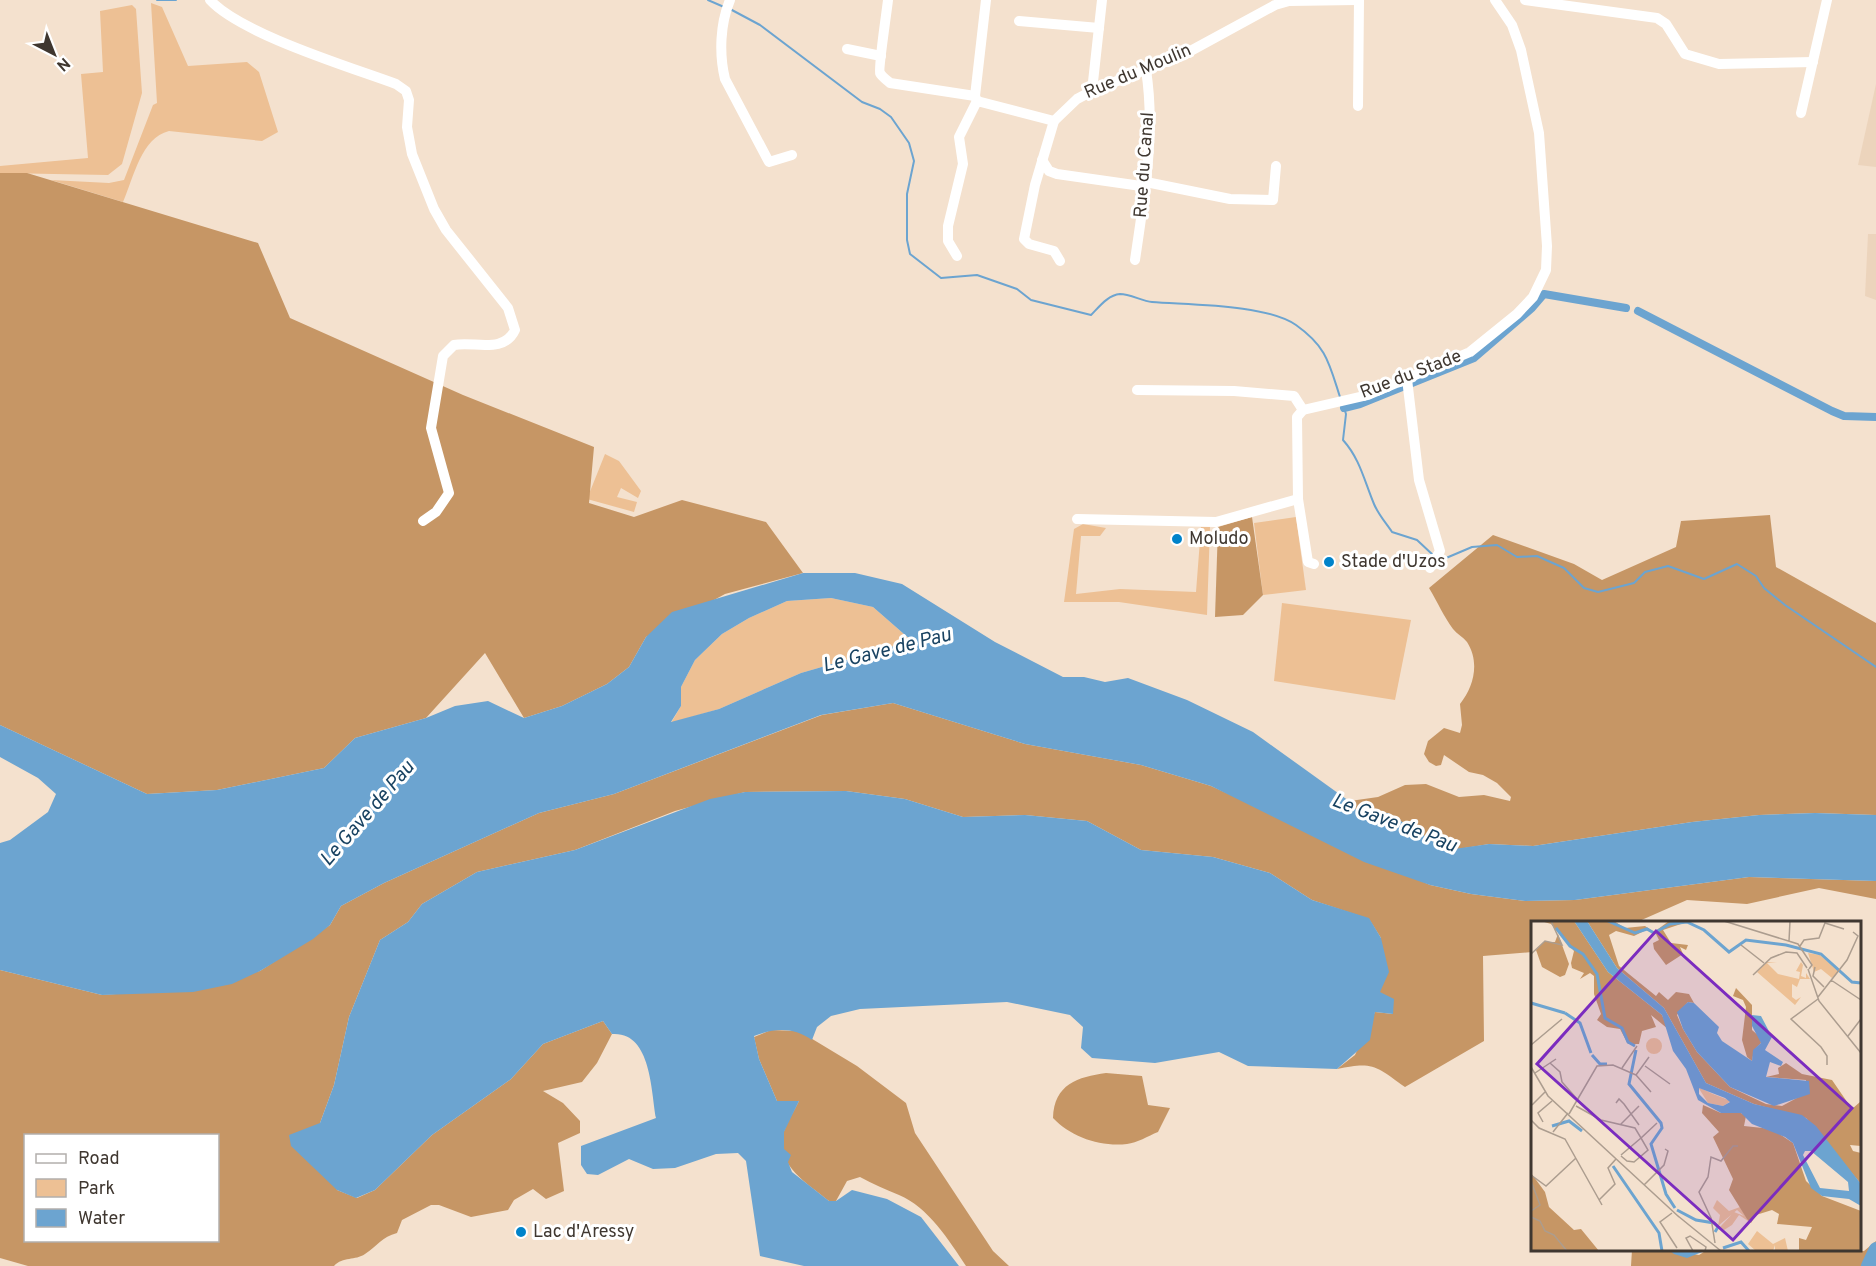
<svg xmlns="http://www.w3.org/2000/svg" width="1876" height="1266" font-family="Overpass,sans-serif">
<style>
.built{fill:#ecd4bc}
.green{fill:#edc094}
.forest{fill:#c69665;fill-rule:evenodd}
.water{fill:#6ca4d0;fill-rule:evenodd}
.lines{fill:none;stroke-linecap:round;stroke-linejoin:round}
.stream{stroke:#6ca4d0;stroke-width:2}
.canal{stroke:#6ca4d0;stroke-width:8}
.river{stroke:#6ca4d0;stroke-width:14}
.minor{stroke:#fff;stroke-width:10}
.poi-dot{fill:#0083ca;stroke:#fff;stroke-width:2}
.labels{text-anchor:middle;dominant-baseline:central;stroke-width:6;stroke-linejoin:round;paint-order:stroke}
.street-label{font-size:18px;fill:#3f3730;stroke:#fff}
.poi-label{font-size:18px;fill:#3f3730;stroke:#fff;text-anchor:start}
.water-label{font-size:20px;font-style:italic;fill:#194362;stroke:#fff}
.inset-river{fill:none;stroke:#6ca4d0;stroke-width:3}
.inset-road{fill:none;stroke:#ac9d8f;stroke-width:1.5}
.view{fill:#7b2cbf;fill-opacity:0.15;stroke:#7b2cbf;stroke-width:3}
.inset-edge{fill:none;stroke:#3f3730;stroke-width:3}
</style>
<rect width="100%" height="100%" fill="#f4e1ce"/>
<!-- built -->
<g class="built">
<polygon points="1876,84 1876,167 1858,165"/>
<polygon points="1868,234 1876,234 1876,300 1865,296"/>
</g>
<!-- green -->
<g class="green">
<path d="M151 3 162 7 188 66 247 62 259 72 278 132 262 141 169 131C141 138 134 177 123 202L51 180 109 183 124 180 153 105 157 103Z"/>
<polygon points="132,5 136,9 142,93 122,164 108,175 0,173 0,166 88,158 81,74 103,72 100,11"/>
<polygon points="605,454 619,461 641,491 638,498 621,488 617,497 637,502 634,512 587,499"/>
<polygon points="1296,517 1306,590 1263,595 1254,523"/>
<polygon points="1083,524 1106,528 1100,536 1081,536 1076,594 1120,589 1196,592 1201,527 1210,527 1207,615 1119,602 1064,602 1074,529"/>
<polygon points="831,598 873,607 912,641 801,673 719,709 671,723 681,706 681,687 695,660 722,634 749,618 787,601"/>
<polygon points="1282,603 1411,620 1395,700 1274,681"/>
</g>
<!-- forest -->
<g class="forest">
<polygon points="0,173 27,173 258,243 290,318 463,395 594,447 589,503 634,517 682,500 766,522 803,573 725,594 646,637 629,667 607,684 562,706 524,718 485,653 426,718 355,738 324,768 217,790 147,794 0,725"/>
<path d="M1770 515 1776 567 1876 623V815L1815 813 1759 815 1692 822 1533 846 1489 844 1447 851 1388 813 1360 816 1350 801 1378 797 1405 785 1426 784 1459 797 1484 795 1510 801 1511 797 1497 783 1483 775 1469 772 1444 755 1441 765 1436 766 1429 762 1424 754 1428 741 1444 728 1460 733 1462 725 1460 704C1474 687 1480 662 1467 642 1463 637 1457 634 1453 629 1444 617 1437 601 1429 588L1493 535 1574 564 1602 580 1676 547 1681 521Z"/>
<polygon points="1252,517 1263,595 1243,615 1215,617 1218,527"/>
<path d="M893 703 1025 744 1141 765 1211 786 1430 885 1471 894 1525 901 1575 900 1749 877 1876 881V899L1819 888 1747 904 1687 900 1637 922H1532V952L1483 956 1484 1041 1405 1087C1376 1066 1373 1061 1337 1069L1355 1055 1375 1012 1393 1014 1379 992 1381 938 1369 919 1312 900 1270 873 1213 857 1141 850 1087 821 1025 815 963 817 905 799 846 791 745 792 675 811 575 850 477 872 422 904 408 922 380 940 349 1017 334 1085 320 1123 337 1190 357 1198 375 1190 432 1135 511 1079 543 1044 603 1021 612 1034 597 1063 582 1082 543 1091 563 1103 580 1121V1133L558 1143 564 1191 546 1199 533 1189 514 1200 508 1210 471 1217 439 1205H431L402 1220 397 1233C382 1237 377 1246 365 1254 355 1261 343 1256 334 1266H28L0 1258V970L102 995 144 992 260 971 330 925 341 906 384 883 539 813 614 794 822 715ZM26 1136H218V1240H26Z"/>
<path d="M771 1030 799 1031 857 1066 906 1103 915 1133 993 1251 1009 1266H966C949 1240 928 1207 899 1195 885 1189 873 1184 860 1177L847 1181 836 1201H829C808 1184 773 1164 784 1131 788 1121 794 1111 799 1101H777L759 1059 754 1037Z"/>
<path d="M1106 1073 1142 1076 1148 1105 1170 1108 1158 1132C1148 1136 1137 1143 1127 1144 1100 1147 1071 1137 1053 1118 1054 1084 1078 1077 1106 1073Z"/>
<polygon points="1876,1241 1876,1266 1631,1266 1632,1250 1669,1250 1699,1255 1707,1250 1864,1251"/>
</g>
<!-- water -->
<g class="water">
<path d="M803 573H855L902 584 995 642 1063 677H1084L1105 682 1128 678 1187 700 1253 732 1349 801 1360 815 1388 813 1447 850 1489 844 1533 846 1692 822 1759 815 1815 813 1876 815V881L1749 877 1575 900 1525 901 1471 894 1430 885 1364 862 1211 786 1141 765 1025 744 893 703 821 715 614 794 539 813 384 883 341 906 330 925 313 939 260 971 232 984 193 992 102 995 0 970V843L10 840 48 812 56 794 38 778 0 757V725L147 794 217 790 324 768 355 738 426 718 455 706 488 701 524 718 562 706 607 684 629 667 646 637 672 612ZM831 598 873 607 912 641 801 673 719 709 671 722 681 706V687L695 660 722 634 749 618 787 601Z"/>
<path d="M846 791 905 799 963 817 1025 815 1087 821 1141 850 1213 857 1270 873 1312 900 1369 918 1381 938 1389 972 1380 992 1394 999 1393 1014 1375 1012 1370 1040 1337 1069 1248 1066 1219 1052 1155 1063 1092 1058 1081 1048 1083 1027 1070 1015 1007 1002 860 1009 831 1016 817 1027 812 1040C793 1027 775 1028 754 1036L759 1059 777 1101H799L784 1132V1149L791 1155 788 1162 792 1172 829 1201H836L852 1190 887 1199 921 1217 959 1266H804L760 1256 746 1161 738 1153 716 1154 675 1168 653 1169 629 1159 598 1175 587 1174 581 1165V1146L656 1118C651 1090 651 1031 612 1034L603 1021 543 1044 511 1079 432 1135 375 1190 356 1198 337 1190 291 1146 289 1135 320 1123 334 1085 349 1017 380 940 408 922 422 904 477 872 575 850 710 799 745 792Z"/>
<polygon points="1669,1250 1707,1250 1687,1258 1674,1254"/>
</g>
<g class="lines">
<!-- stream -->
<g class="stream">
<polyline points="157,0 176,0"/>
<polyline points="708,0 724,7"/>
<path d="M730 9 760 25 862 102 880 109 891 117 909 143 914 161 907 194V240L910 254 941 278 977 275 1017 289 1031 300 1091 315C1099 307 1108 295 1120 294 1130 294 1142 301 1152 302 1188 305 1266 304 1296 325 1327 347 1329 363 1340 397"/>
<path d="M1343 405 1346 414 1343 440C1360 459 1364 480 1374 504 1378 514 1386 523 1392 532L1417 540 1433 555"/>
<polyline points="1439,561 1472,547 1497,545 1517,557 1537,556 1564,568 1584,588 1598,592 1634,583 1645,572 1668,566 1704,579 1737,564 1756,576 1764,588 1785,605 1876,667"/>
</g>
<!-- canal -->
<g class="canal">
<polyline points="1638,311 1832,411 1844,416 1876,417"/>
<polyline points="1344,408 1360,404 1474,358 1532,308 1544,294 1626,308"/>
</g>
<!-- river -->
<polyline class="river" points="1868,1266 1876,1249"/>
<!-- minor -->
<g class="minor">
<path d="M210 0C241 34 350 67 396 84L406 91 409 100 407 127 412 154 434 209 446 230 508 308 515 330C504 354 474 341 454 345L443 356 431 428 449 493 436 512 423 521"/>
<path d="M730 0C720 24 719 54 725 79L769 162 792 155"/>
<path d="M888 0C887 10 878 69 880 73 882 77 887 80 890 83L975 96"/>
<polyline points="1525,0 1657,18 1666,24 1685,54 1719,64 1813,62"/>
<polyline points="1019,21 1099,28"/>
<polyline points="847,49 881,56"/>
<polyline points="1092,91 1102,0"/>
<polyline points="977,101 975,96 986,0"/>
<polyline points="1358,106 1359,0"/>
<polyline points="1801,113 1827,0"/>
<polyline points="1054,121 1035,185 1024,239 1029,244 1054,251 1060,261"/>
<polyline points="1042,160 1049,171 1057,174 1141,186 1146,182 1230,199 1273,200 1276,166"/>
<polyline points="957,256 948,241 948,226 963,164 959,137 977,101 1054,121 1077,99 1092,91 1185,54 1275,5 1289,1 1356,0"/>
<path d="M1135 260C1144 197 1156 133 1146 70"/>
<polyline points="1407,379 1419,480 1440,551 1430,568"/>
<polyline points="1137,390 1234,391 1294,396 1303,410"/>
<polyline points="1077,519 1216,522 1298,499"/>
<polyline points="1314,564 1308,562 1298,499 1297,417 1303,410 1368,395 1470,352 1517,314 1533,297 1546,270 1547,246 1539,133 1521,50 1512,25 1495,0"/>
</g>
</g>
<!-- markers -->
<g class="poi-dot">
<circle cx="1177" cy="539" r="6"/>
<circle cx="1329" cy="562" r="6"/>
<circle cx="521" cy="1232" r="6"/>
</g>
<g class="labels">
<!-- street labels -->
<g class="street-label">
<text transform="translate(1138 72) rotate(-23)">Rue du Moulin</text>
<text transform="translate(1145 165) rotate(-86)">Rue du Canal</text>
<text transform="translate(1411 375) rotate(-21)">Rue du Stade</text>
</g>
<!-- poi labels -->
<g class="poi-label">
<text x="1189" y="539">Moludo</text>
<text x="1341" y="562">Stade d'Uzos</text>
<text x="533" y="1232">Lac d'Aressy</text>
</g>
<!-- water labels -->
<g class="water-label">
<text transform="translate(887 651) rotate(-14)">Le Gave de Pau</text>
<text transform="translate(368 814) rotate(-49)">Le Gave de Pau</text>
<text transform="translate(1394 824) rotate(21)">Le Gave de Pau</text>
</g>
</g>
<!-- overview -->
<g transform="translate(1531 921)">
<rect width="330" height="330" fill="#f4e1ce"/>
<path d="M277 32 289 34 308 50 301 57 290 48 283 51ZM236 41 246 42H236L247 53 268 58 269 51 265 50 270 41 272 44 270 55 275 57V52L279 58H269L266 66 261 63V76L265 79 270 76 264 84 226 51ZM115 125a8 8 0 1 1 16 0a8 8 0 1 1-16 0ZM167 166 182 173 200 180 192 185 177 182ZM186 279 198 290 209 286 220 302 208 294 201 304 193 309 189 306 203 291 213 295 206 289 187 305 189 294 182 287ZM226 310 242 323 254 317 257 330H244V324L242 330H225L217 323Z" fill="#edc094"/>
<path d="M10 0H43L77 51 131 94 137 108 120 94 125 106 111 110 108 123H97L89 108 76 106 66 99 70 93 63 73V55L59 52 49 58 53 52 41 47 40 42 43 30 20 3ZM56 0H83L94 7 114 5 123 11 138 0 156 1 132 9 140 22 157 24 155 29 149 26 152 33 135 44 123 28 122 22 128 19 125 13 115 9 103 15 85 10 78 14 88 45 125 75 128 71 137 79 145 71 158 73 163 82 157 81 146 94 152 108 166 131 199 166 235 183 251 185 275 172V159L235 156 248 153 247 147 255 142 271 153 301 159 321 188 329 181 330 225 319 224 322 230 330 232V263L275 197 223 183 175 162 133 87 86 47ZM27 13 38 43 34 54 29 56 11 46 5 29 13 21H24ZM205 67 221 84V109L229 116 230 122 223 129 221 140 216 136 211 119 215 86 212 79 202 75ZM172 184 190 192H210L215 195 213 205 241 208 262 222 275 260 291 275 330 290V330H268V317L275 319 281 306 246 303 248 293 241 289 225 294 220 302 216 298 198 269 202 258 182 216 188 211 171 192ZM0 252 14 271 18 286 43 309 50 308 68 330H0Z" fill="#c69665"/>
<path d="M43 0H56L86 47 133 87 175 162 223 183 271 194 285 205 330 263V285L318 278 291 275 280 267 262 222 254 216 221 203 210 192H190L167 179 155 148 142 130 131 94 77 51ZM168 167 194 177 199 181 192 185 177 182 168 173ZM280 230 317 261 318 270 289 267 272 234 274 230ZM157 81 163 82 188 106 186 112 191 120 221 140 222 129 230 122 221 105V94L230 95 241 116 234 129 252 141 250 145 239 141 235 156 278 160 279 173 243 185 199 166 166 131 152 108 146 91Z" fill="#6ca4d0" fill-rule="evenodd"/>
<path class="inset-river" d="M77 0 104 12 116 8 123 12 139 3 156 1 173 9 198 31 215 19 255 24 290 33 321 61 330 62M25 7 39 25 52 33 66 53 74 97 91 107 97 121 104 125M0 82 34 92M34 92 49 102 60 132M105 129 98 163 130 202 131 207 120 223 135 273 144 287M61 134 69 143H76M21 205 38 200 51 210M82 245 128 312 131 330M146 289 165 299 183 302 187 306 184 311M192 327 210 321 218 330"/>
<path class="inset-road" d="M193 0 267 23 281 44 278 48M258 20 259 0M210 24 233 42M269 25 273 19 288 17 294 2 313 8M0 33 14 20 31 24 20 0M284 46 282 55 293 66M277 48 288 80 330 132M222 54 240 37 255 31 266 32 276 47M300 59 330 79M287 76 316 39 327 15 322 11M287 78 260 98 290 126 296 135V144M317 115 330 98M0 124 31 98M19 142 29 151 31 161 46 178M114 145 139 163M0 146 17 175 148 296M91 147 106 125M4 152 25 138M105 154 120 171M85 182 88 178 93 183 108 204M1 184 14 171M45 185 70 199 104 207 110 217 126 202M38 193 66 145 82 144 105 154 118 136M0 199 8 207 34 218 71 284M12 201 7 192 21 180M89 204 108 185M22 211 37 192M90 234 110 217M90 235 96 240 103 241 117 229 110 217M0 254 15 265 45 237M0 260 9 284 0 290M113 264 133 244 137 230 134 228M68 279 84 263 77 247 85 238M141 292 129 301 146 327M147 295 190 330M0 296 9 300 14 310 23 314 36 330M184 322 180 297 168 271 177 256 180 236 190 240 202 225H207M162 330 155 317 159 315 175 326 174 330"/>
<path class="view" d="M125 10 321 187 202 319 6 143Z"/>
<rect width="330" height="330" class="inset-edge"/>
</g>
<!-- legend -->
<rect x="24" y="1134" width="195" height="108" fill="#ffffff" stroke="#b2afac" stroke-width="1.5"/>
<rect x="36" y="1154" width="30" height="9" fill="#ffffff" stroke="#b2afac" stroke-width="1.5"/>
<text x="78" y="1164" font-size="18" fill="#3f3730">Road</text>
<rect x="36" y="1179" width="30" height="18" fill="#edc094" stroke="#b2afac" stroke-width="1.5"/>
<text x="78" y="1194" font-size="18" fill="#3f3730">Park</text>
<rect x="36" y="1209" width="30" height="18" fill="#6ca4d0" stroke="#b2afac" stroke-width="1.5"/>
<text x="78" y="1224" font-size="18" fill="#3f3730">Water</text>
<!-- north arrow -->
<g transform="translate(54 54) rotate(138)" stroke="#ffffff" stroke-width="4.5" paint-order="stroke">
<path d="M0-4.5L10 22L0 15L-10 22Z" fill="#3f3730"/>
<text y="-9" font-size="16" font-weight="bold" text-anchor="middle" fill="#3f3730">N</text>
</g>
</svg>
